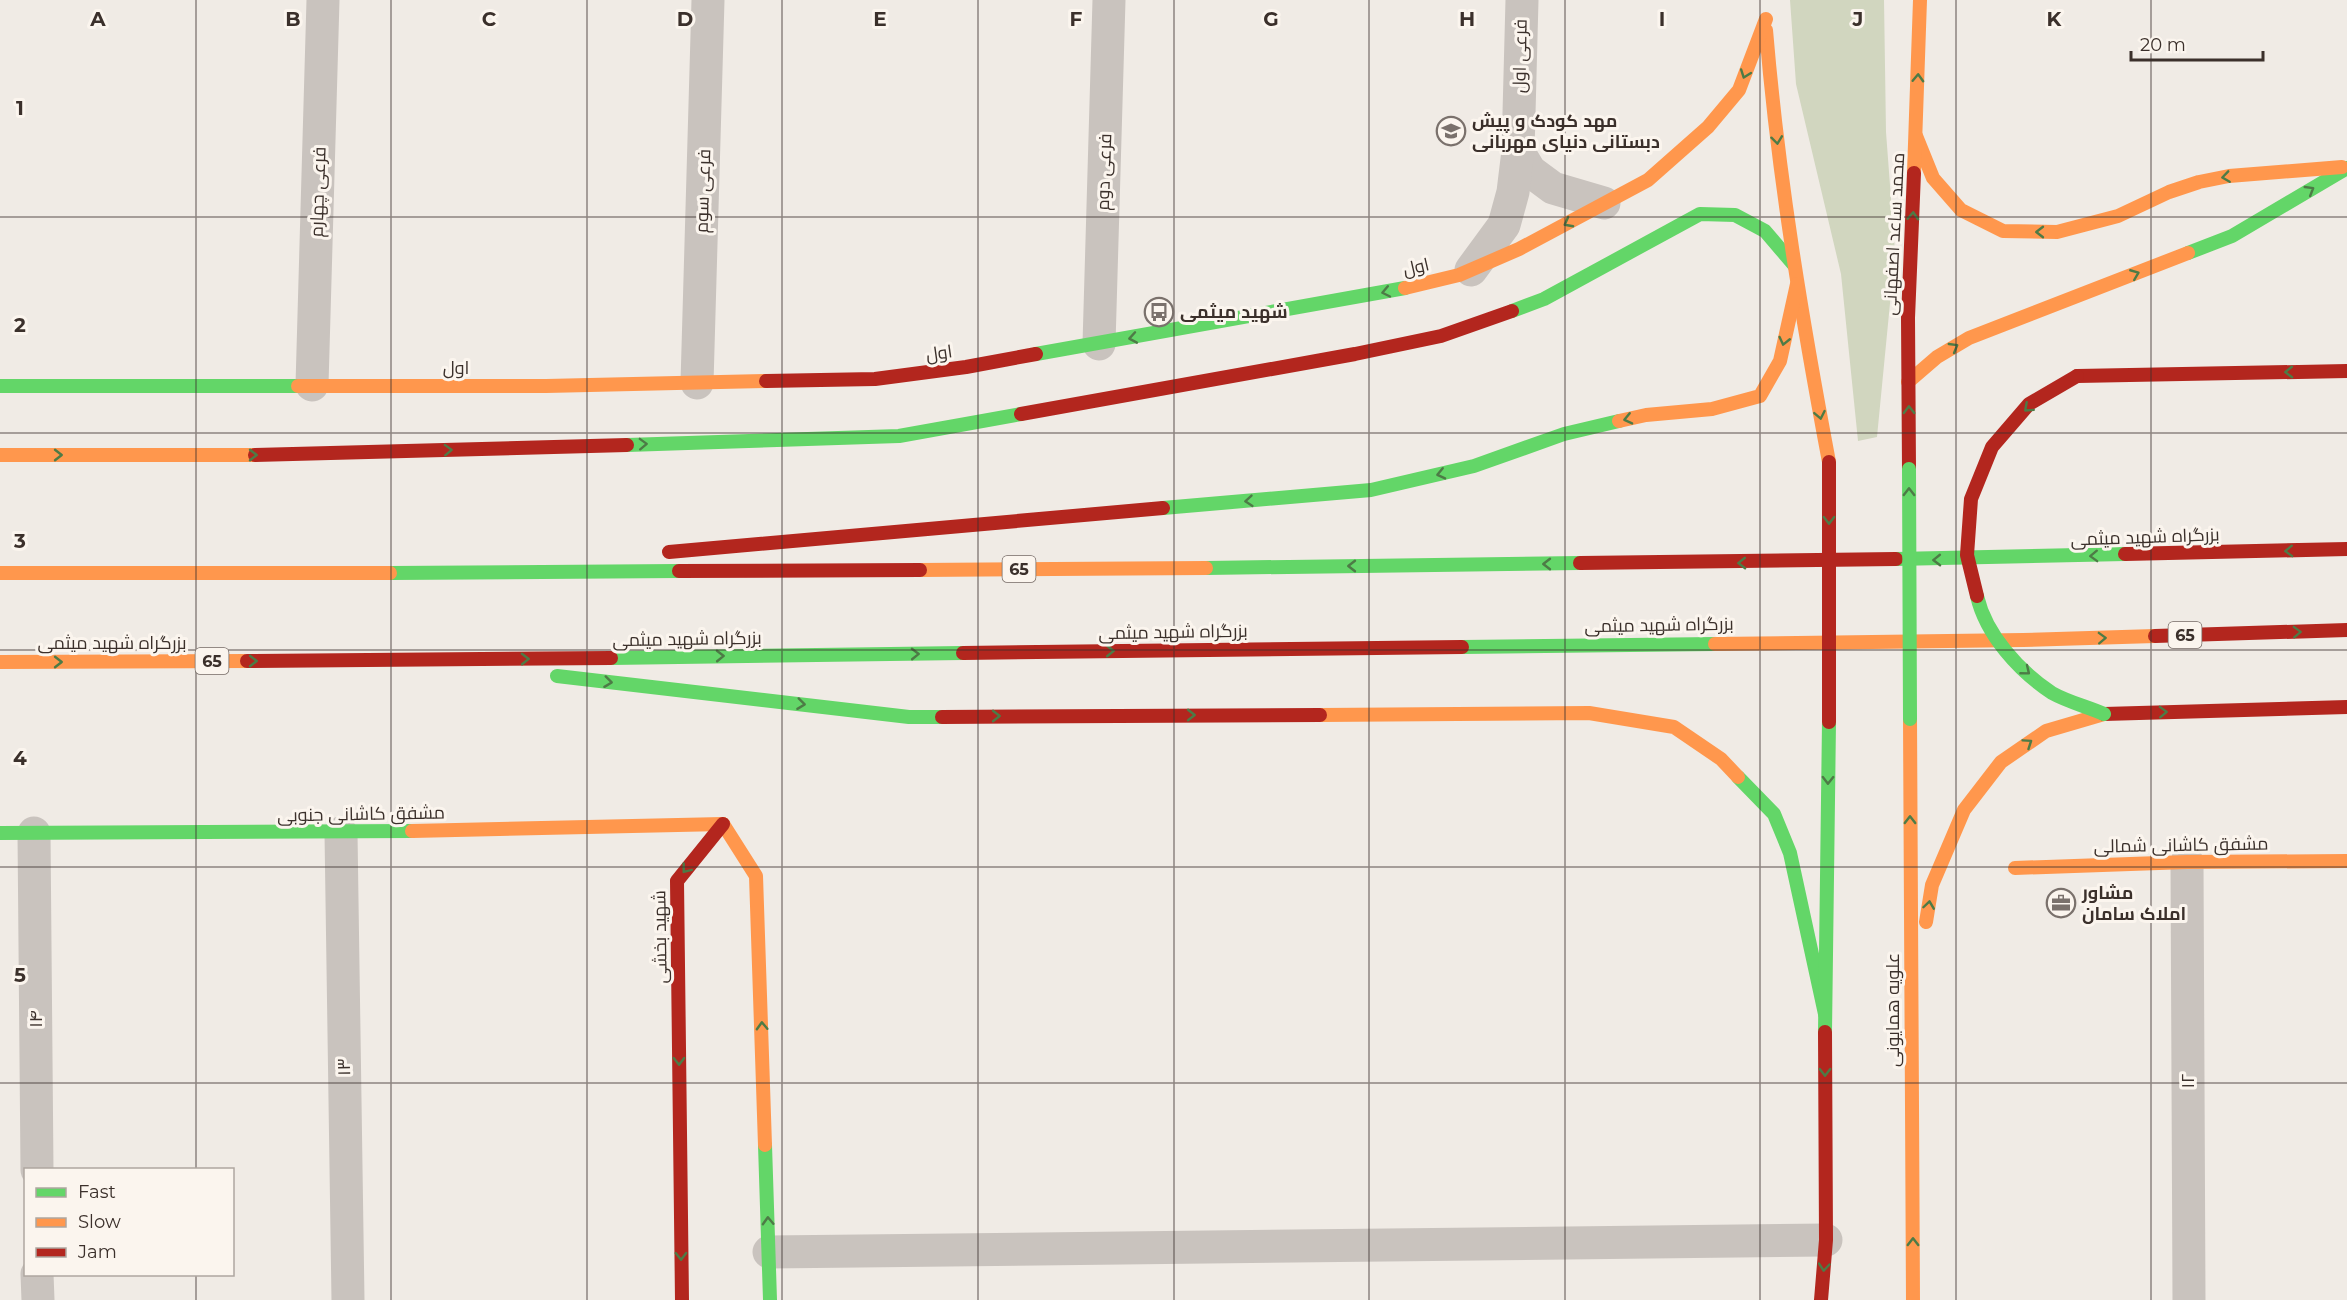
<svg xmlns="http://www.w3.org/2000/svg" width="2347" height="1300" font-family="Montserrat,Cairo,sans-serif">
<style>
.green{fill:#d1d6bf}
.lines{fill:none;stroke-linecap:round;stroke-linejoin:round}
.street{stroke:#c9c3be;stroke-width:33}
.fast{stroke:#63d668;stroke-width:14}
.slow{stroke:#ff974d;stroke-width:14}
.jam{stroke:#b3261e;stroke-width:14}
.fast-bridge{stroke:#63d668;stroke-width:14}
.jam-bridge{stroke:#b3261e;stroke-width:14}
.oneway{stroke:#4d7b46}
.grid{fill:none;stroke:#3b302b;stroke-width:1.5;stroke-opacity:0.55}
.labels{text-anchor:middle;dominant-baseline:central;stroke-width:6;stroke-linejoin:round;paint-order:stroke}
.shield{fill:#fbf5ee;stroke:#756b66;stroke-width:1.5}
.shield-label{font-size:16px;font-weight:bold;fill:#3b302b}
.street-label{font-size:18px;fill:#3b302b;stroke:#fbf5ee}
.poi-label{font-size:18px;font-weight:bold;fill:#3b302b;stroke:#fbf5ee;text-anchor:start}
.grid-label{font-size:20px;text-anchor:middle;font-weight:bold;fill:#3b302b;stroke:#fbf5ee;stroke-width:6;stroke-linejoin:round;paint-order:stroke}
</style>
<rect width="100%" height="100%" fill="#f0ebe5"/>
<!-- green -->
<polygon class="green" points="1790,0 1884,0 1886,132 1895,252 1877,437 1858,441 1841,274 1796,84"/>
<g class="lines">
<!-- street -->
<g class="street">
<polyline points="1518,151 1530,171 1553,188 1604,203"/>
<polyline points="1471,270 1504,225 1513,192 1518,151 1522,0"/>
<polyline points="1099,344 1109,0"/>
<polyline points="697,383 708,0"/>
<polyline points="312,385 323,0"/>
<polyline points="34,833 37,1170"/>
<polyline points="341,833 348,1300"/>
<polyline points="2187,862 2189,1300"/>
<polyline points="769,1252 1826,1240"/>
<polyline points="37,1274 38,1300"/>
</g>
<!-- fast -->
<g class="fast">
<polyline points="2188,253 2232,236 2347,168"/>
<polyline points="1512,311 1544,299 1700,214 1735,215 1765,231 1794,265"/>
<polyline points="1036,354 1405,288"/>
<polyline points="0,386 298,386"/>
<polyline points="627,445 899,436 1021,414"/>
<polyline points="1163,508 1371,490 1474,466 1564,434 1619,421"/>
<polyline points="1896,559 2125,554"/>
<polyline points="1206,568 1580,563"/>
<polyline points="390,573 679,571"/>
<polyline points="1462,647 1715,644"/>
<polyline points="611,658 963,653"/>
<polyline points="557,676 909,717 942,717"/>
<polyline points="1738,777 1774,814 1790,853 1825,1014"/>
<polyline points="0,833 412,831"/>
<polyline points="1825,1032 1829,722"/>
<polyline points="765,1145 770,1300"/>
</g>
<!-- slow -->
<g class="slow">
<path d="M1766 30C1778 175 1802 319 1829 462"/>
<polyline points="1916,136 1933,178 1961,210 2003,231 2057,232 2118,216 2169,192 2199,182 2229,176 2342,167"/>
<polyline points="1914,173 1920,0"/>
<polyline points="1405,288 1459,275 1519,249 1648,180 1708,127 1739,90 1766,19"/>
<polyline points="1908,382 1937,357 1969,338 2188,253"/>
<polyline points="298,386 546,386 766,381"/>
<polyline points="1619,421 1646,415 1712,409 1760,396 1780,361 1797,284"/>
<polyline points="0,455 255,455"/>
<polyline points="920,570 1206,568"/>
<polyline points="0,573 390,573"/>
<polyline points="1715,644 2023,640 2155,636"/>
<polyline points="0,662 247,661"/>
<polyline points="1320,715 1589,713 1674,727 1721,759 1738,777"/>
<polyline points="1910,719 1913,1300"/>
<polyline points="723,824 756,876 765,1145"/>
<polyline points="412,831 723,824"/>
<polyline points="2015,868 2187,862 2347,861"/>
<polyline points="1926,922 1932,885 1964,810 2001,762 2046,731 2104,714"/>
</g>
<!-- jam -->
<g class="jam">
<polyline points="2077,376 2347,371"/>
<polyline points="766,381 875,379 966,367 1036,354"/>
<polyline points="1021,414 1355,354 1441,336 1512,311"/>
<polyline points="255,455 627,445"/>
<polyline points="1909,469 1908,318 1914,173"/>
<polyline points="669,552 1163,508"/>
<polyline points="2125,554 2347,549"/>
<polyline points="1580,563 1896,559"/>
<polyline points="679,571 920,570"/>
<polyline points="2155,636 2347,630"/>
<polyline points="963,653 1462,647"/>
<polyline points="247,661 611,658"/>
<polyline points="2104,714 2347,707"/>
<polyline points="942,717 1320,715"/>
<polyline points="682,1300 677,881 723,824"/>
<polyline points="1821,1300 1826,1240 1825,1032"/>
</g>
<!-- fast-bridge -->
<g class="fast-bridge">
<polyline points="1909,469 1910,719"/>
<path d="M1977 596C1986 635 2019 671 2052 693 2068 702 2088 707 2104 714"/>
</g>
<!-- jam-bridge -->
<g class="jam-bridge">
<polyline points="1829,462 1829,722"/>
<polyline points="1977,596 1967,555 1971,499 1992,447 2029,404 2077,376"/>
</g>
</g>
<!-- one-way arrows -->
<defs><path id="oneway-chevron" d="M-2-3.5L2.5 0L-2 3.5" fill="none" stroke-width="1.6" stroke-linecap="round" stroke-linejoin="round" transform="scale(1.5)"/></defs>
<g class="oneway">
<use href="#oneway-chevron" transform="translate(1745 74) rotate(110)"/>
<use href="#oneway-chevron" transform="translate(1918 78) rotate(-88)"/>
<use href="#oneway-chevron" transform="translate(1777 140) rotate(83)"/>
<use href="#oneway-chevron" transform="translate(2226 177) rotate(172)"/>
<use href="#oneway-chevron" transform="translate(2310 190) rotate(-31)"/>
<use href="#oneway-chevron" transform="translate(1913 216) rotate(-87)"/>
<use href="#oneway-chevron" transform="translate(1568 223) rotate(152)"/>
<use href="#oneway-chevron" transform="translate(2040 232) rotate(-180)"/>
<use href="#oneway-chevron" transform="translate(2135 274) rotate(-22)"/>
<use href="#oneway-chevron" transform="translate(1386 292) rotate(168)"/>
<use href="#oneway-chevron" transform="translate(1133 338) rotate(170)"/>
<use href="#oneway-chevron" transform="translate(1784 341) rotate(103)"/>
<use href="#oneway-chevron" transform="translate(1954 347) rotate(-30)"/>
<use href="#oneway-chevron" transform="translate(2289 372) rotate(179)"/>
<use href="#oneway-chevron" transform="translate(2028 408) rotate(138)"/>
<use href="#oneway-chevron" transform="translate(1909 410) rotate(-91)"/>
<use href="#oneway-chevron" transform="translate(1820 415) rotate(79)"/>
<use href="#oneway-chevron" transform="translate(1628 419) rotate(167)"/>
<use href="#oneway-chevron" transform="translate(643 444) rotate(-2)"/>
<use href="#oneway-chevron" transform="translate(448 450) rotate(-2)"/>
<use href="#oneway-chevron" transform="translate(58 455)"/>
<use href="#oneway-chevron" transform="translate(253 455)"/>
<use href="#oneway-chevron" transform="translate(1441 474) rotate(167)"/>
<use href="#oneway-chevron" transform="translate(1909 492) rotate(-90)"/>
<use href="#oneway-chevron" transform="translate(1249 501) rotate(175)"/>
<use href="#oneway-chevron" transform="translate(1829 520) rotate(90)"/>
<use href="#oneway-chevron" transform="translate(2289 551) rotate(178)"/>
<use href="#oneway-chevron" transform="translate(2094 556) rotate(178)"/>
<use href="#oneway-chevron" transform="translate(1937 560) rotate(179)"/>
<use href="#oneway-chevron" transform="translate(1742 563) rotate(179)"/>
<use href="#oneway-chevron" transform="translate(1547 564) rotate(180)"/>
<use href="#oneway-chevron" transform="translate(1352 566) rotate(180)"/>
<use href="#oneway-chevron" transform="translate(2297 632) rotate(-2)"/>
<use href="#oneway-chevron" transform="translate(2102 638) rotate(-2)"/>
<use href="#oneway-chevron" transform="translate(1110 651) rotate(-1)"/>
<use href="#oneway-chevron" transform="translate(915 654) rotate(-1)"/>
<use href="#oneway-chevron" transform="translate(720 656) rotate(-1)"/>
<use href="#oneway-chevron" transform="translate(525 659) rotate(-1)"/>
<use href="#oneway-chevron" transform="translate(253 661)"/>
<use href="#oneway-chevron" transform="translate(58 662)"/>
<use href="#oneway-chevron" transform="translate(2026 671) rotate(39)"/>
<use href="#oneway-chevron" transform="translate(608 682) rotate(7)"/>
<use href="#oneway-chevron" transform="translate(801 704) rotate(7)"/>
<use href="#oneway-chevron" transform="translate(2163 712) rotate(-2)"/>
<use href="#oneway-chevron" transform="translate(1191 715)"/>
<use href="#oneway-chevron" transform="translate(996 716)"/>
<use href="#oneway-chevron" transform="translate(2028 743) rotate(-34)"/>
<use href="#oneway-chevron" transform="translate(1828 780) rotate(91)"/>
<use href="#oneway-chevron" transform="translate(1910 820) rotate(-90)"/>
<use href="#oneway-chevron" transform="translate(686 869) rotate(128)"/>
<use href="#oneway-chevron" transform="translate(1929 905) rotate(-82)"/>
<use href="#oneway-chevron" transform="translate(762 1026) rotate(-92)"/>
<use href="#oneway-chevron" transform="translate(679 1061) rotate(89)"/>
<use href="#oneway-chevron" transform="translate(1825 1072) rotate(90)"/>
<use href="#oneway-chevron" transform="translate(768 1221) rotate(-92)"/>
<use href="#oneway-chevron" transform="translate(1913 1242) rotate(-90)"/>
<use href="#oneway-chevron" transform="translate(681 1256) rotate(89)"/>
<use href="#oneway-chevron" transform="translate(1824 1267) rotate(95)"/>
</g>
<!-- grid -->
<path class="grid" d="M196 0V1170M391 0V1300M587 0V1300M782 0V1300M978 0V1300M1174 0V1300M1369 0V1300M1565 0V1300M1760 0V1300M1956 0V1300M2151 0V1300M0 217H2347M0 433H2347M0 650H2347M0 867H2347M0 1083H2347M196 1274V1300"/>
<!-- icons -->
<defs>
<g id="school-ring" transform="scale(1.5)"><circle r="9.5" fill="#fbf5ee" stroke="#7a716c" stroke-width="1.5"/><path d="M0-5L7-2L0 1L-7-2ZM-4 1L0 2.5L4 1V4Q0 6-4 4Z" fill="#7a716c"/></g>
<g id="bus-ring" transform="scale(1.5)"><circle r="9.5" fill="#fbf5ee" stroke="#7a716c" stroke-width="1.5"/><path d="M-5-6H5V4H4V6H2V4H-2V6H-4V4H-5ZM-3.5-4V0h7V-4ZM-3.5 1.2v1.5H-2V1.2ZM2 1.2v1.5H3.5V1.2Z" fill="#7a716c"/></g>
<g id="office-ring" transform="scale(1.5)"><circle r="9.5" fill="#fbf5ee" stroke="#7a716c" stroke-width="1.5"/><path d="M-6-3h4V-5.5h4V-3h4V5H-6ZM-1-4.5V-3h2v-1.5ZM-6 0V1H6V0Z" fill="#7a716c"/></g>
</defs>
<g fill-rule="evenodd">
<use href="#school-ring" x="1451" y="131"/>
<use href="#bus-ring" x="1159" y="312"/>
<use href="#office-ring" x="2061" y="903"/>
</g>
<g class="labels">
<!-- shield labels -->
<g class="shield">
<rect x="1002.5" y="556" width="33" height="26" rx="4.5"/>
<rect x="2168.5" y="622" width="33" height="26" rx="4.5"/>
<rect x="195.5" y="648" width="33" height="26" rx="4.5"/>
</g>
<g class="shield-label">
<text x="1019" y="569">65</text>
<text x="2185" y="635">65</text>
<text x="212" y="661">65</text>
</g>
<!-- street labels -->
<g class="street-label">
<text transform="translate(1520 56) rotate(-89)">فرعی اول</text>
<text transform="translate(1104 172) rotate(-88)">فرعی دوم</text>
<text transform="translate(703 191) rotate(-88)">فرعی سوم</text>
<text transform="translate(318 192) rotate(-88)">فرعی چهارم</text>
<text transform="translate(1894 234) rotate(-87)">محمد ساعد اصفهانی</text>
<text transform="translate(1416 267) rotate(-13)">اول</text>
<text transform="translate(939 353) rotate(-8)">اول</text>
<text x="456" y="368">اول</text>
<text transform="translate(2145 537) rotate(-2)">بزرگراه شهید میثمی</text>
<text transform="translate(1659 625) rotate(-1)">بزرگراه شهید میثمی</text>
<text transform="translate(1173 632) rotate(-1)">بزرگراه شهید میثمی</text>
<text transform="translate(687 639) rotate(-1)">بزرگراه شهید میثمی</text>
<text x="112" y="643">بزرگراه شهید میثمی</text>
<text transform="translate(361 814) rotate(-1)">مشفق کاشانی جنوبی</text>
<text transform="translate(2181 845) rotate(-1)">مشفق کاشانی شمالی</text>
<text transform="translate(660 937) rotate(-91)">شهید بخشی</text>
<text transform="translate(1893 1010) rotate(-90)">علویه همایونی</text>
<text transform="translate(36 1019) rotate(-90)">۱۴</text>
<text transform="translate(344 1067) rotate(-91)">۱۳</text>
<text transform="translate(2188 1081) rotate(-90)">۱۲</text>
</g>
<!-- poi labels -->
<g class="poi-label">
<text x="1472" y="121">مهد کودک و پیش<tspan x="1472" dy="21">دبستانی دنیای‌ مهربانی</tspan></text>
<text x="1180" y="312">شهید میثمی</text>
<text x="2082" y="893">مشاور<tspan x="2082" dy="21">املاک سامان</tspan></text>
</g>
</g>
<g class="grid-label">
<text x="98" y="26">A</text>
<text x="293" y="26">B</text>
<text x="489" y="26">C</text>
<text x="685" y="26">D</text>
<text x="880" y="26">E</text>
<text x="1076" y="26">F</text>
<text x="1271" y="26">G</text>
<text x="1467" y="26">H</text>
<text x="1662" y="26">I</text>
<text x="1858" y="26">J</text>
<text x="2054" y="26">K</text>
<text x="20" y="115">1</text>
<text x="20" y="332">2</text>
<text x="20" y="548">3</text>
<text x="20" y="765">4</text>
<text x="20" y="982">5</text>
</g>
<!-- legend -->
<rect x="24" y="1168" width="210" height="108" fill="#fbf5ee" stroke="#aea6a0" stroke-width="1.5"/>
<rect x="36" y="1188" width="30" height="9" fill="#63d668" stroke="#aea6a0" stroke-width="1.5"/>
<text x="78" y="1198" font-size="18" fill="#3b302b">Fast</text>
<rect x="36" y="1218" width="30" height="9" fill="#ff974d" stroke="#aea6a0" stroke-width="1.5"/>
<text x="78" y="1228" font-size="18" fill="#3b302b">Slow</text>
<rect x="36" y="1248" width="30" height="9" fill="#b3261e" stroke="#aea6a0" stroke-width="1.5"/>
<text x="78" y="1258" font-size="18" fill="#3b302b">Jam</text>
<!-- scale -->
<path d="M2131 51v9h132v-9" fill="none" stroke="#3b302b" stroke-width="3"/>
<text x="2140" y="51" font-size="18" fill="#3b302b" stroke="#fbf5ee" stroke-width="4.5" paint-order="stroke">20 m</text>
</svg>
